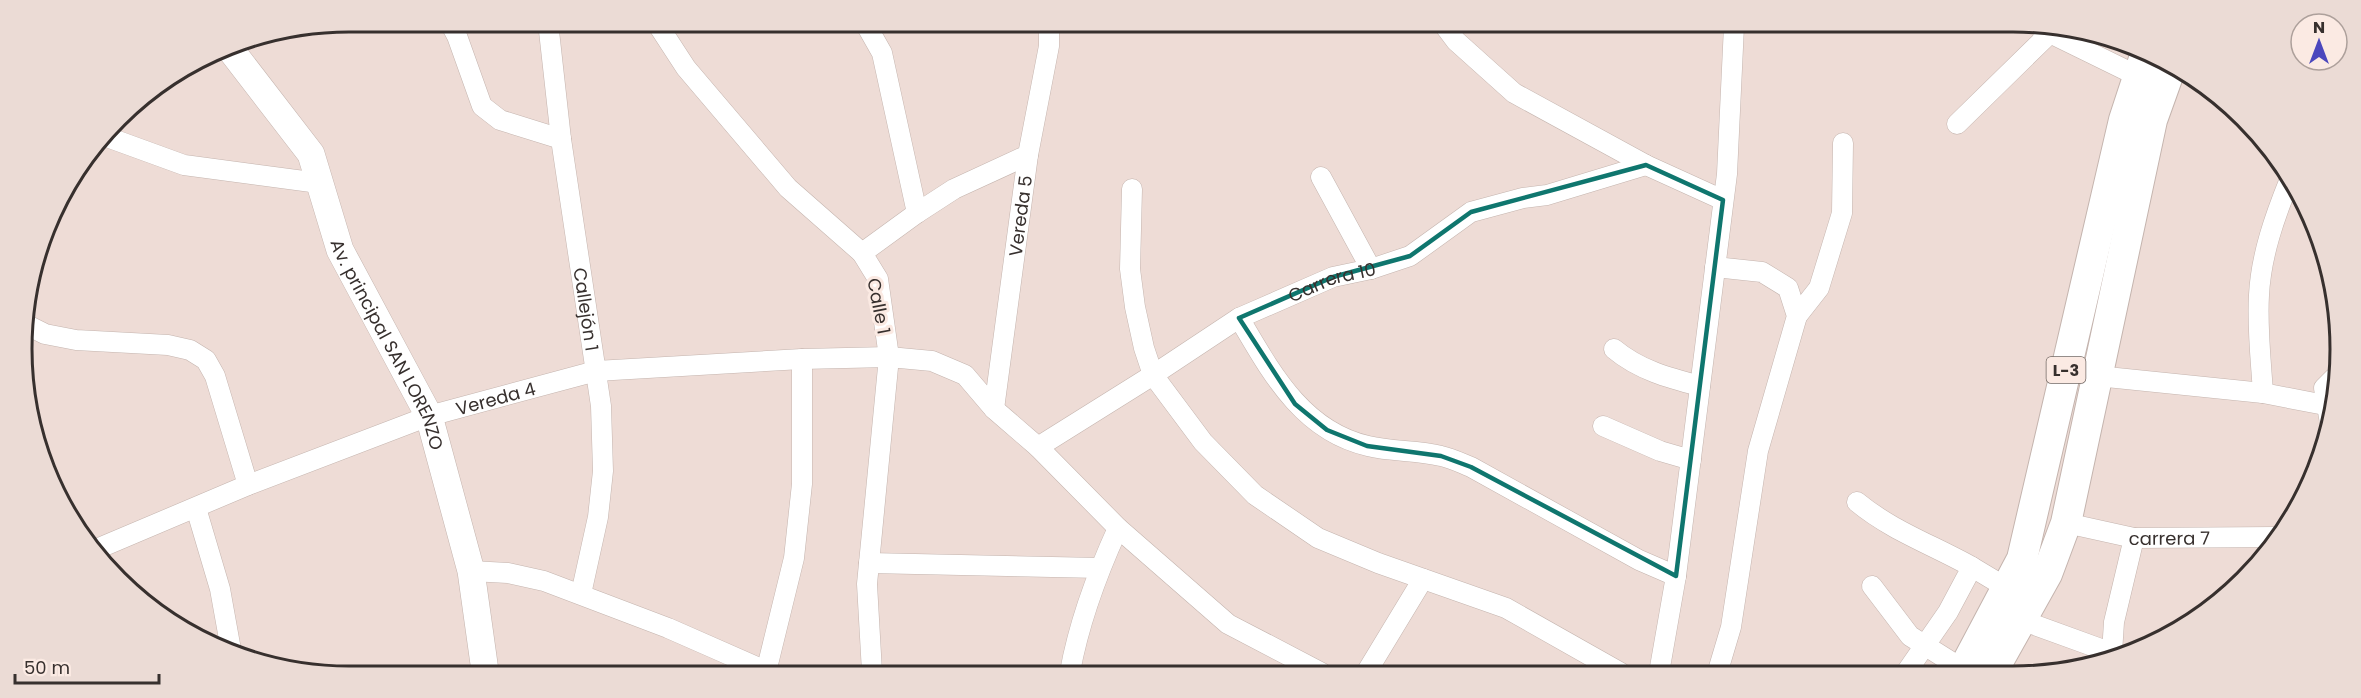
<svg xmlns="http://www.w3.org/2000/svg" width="2361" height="698" font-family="Poppins,sans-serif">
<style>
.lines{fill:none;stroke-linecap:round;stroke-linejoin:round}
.minor-casing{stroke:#c4b4ae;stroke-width:21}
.secondary-casing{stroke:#c4b4ae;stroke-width:28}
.primary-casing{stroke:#c4b4ae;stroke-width:32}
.minor{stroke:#fff;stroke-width:20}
.secondary{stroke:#fff;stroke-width:27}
.primary{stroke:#fff;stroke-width:30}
.marked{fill:none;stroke:#0f766e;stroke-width:4.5;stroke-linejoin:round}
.labels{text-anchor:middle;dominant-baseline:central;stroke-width:6;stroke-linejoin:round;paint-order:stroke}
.shield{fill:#fbeae3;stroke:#726864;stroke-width:1.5}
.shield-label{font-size:16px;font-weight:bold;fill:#37302e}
.street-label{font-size:18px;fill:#37302e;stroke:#fbeae3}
.rim{fill:none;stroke:#37302e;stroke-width:3}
</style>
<rect width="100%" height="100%" fill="#eedcd6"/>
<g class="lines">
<!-- minor casing -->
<g class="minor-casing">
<g id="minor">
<polyline points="449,21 457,36 482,106 500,120 561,139"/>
<path id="s1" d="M548 22 561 139 601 406 603 471 598 517 581 594"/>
<polyline points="656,22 686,68 788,188 862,253 878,279 889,357 867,584 872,672"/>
<polyline points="865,23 882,53 917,213"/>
<polyline points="1444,25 1456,41 1514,93 1646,165 1723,200"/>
<polyline points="2045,27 2050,33 2148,81"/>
<polyline points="1957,124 2050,33"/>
<polyline points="107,137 184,165 319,183"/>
<polyline points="1321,177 1371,269"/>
<path d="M2290 179C2275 216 2261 255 2259 295 2257 328 2261 361 2263 393L2325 405"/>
<polyline points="1132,189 1130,269 1135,307 1144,348 1153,375 1203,442 1255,495 1318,538 1378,563 1506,608 1621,673"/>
<polyline points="862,253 917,213 954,189 1028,155"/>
<polyline points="1715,267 1762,272 1788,288 1797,316 1758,451 1731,627 1717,674"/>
<polyline points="1797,316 1819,288 1842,213 1843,143"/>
<path d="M1239 318C1271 372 1302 431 1368 446 1392 452 1417 450 1441 456 1451 458 1461 463 1471 467L1639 560 1676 576"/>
<polyline points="23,323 45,334 76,340 168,345 190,350 206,360 215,376 248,485"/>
<path d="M1614 349C1639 370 1669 378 1700 386"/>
<polyline points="2097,376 2263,393"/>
<path id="s2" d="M994 409 1028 155 1049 46V24"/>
<polyline points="2330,423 2324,388 2334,378"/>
<polyline points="1603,426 1660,451 1691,460"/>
<path id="s3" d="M1038 447 1153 375 1239 318 1333 277 1371 269 1410 256 1471 212 1523 198 1547 195 1646 165"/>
<path d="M1857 502C1892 531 1933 545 1972 567L1948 612 1905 674"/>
<polyline points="196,508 220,589 231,650"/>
<path id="s4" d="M2066 523 2134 538 2276 537"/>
<path id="s5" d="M92 551 248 485 429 416 596 371 802 359 889 357 932 361 965 375 994 409 1038 447 1118 528 1228 624 1322 673"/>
<polyline points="869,563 1100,568"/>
<polyline points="1972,567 2007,588"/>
<polyline points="471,571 508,573 544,581 668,628 766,671"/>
<polyline points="1872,586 1910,636 1964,670"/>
<polyline points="2021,620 2112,653"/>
<polyline points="2117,655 2112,653 2114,622 2134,538"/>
<polyline points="766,672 794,558 802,484 802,359"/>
<path d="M1070 672C1079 622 1097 574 1118 528"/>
<polyline points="1366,673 1423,579"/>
<polyline points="1659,673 1676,576 1727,174 1734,26"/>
</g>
</g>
<!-- secondary casing -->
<g class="secondary-casing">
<g id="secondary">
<path id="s6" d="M227 45 311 154 340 250 429 416 471 571 485 671"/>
</g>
</g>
<!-- primary casing -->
<g class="primary-casing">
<g id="primary">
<polyline points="1961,674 2022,559 2124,120 2145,56"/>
<polyline points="1991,674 2047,574 2066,523 2152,120 2171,67"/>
</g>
</g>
<!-- minor -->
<use href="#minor" class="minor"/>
<!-- secondary -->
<use href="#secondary" class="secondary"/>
<!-- primary -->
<use href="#primary" class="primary"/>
</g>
<!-- marked area -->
<path class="marked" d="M1646 165 1723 200 1676 576 1471 467 1441 456 1367 446 1327 430 1295 404 1239 318 1333 277 1410 256 1471 212Z"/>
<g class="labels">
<!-- shield labels -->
<rect class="shield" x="2046.5" y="357" width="39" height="26" rx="4.5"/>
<g class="shield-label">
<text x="2066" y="370">L-3</text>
</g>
<!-- street labels -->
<g class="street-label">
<text stroke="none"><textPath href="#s2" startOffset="195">Vereda 5</textPath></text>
<text stroke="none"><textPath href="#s3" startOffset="339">Carrera 10</textPath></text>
<text transform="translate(879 306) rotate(79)">Calle 1</text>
<text stroke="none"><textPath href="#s1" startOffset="290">Callejón 1</textPath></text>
<text stroke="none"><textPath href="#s6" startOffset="344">Av. principal SAN LORENZO</textPath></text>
<text stroke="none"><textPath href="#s5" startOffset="432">Vereda 4</textPath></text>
<text stroke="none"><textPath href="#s4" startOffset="105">carrera 7</textPath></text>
</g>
</g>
<!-- crop -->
<path d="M0 0H2361V698H0ZM349 32H2013A317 317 0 0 1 2330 349V349A317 317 0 0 1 2013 666H349A317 317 0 0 1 32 349V349A317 317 0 0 1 349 32Z" fill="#ebdbd5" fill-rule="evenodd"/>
<path class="rim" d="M349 32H2013A317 317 0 0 1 2330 349V349A317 317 0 0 1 2013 666H349A317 317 0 0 1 32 349V349A317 317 0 0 1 349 32Z"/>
<!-- north arrow -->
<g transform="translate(2319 42)"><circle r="28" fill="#fbeae3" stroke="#ada09b" stroke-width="1.5"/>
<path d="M0-4.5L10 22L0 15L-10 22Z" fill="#4b47bd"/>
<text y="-9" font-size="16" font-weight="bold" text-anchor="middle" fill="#37302e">N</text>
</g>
<!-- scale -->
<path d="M15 674v9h144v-9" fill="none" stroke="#37302e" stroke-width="3"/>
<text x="24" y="674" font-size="18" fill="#37302e" stroke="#fbeae3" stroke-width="4.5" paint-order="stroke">50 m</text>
</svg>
